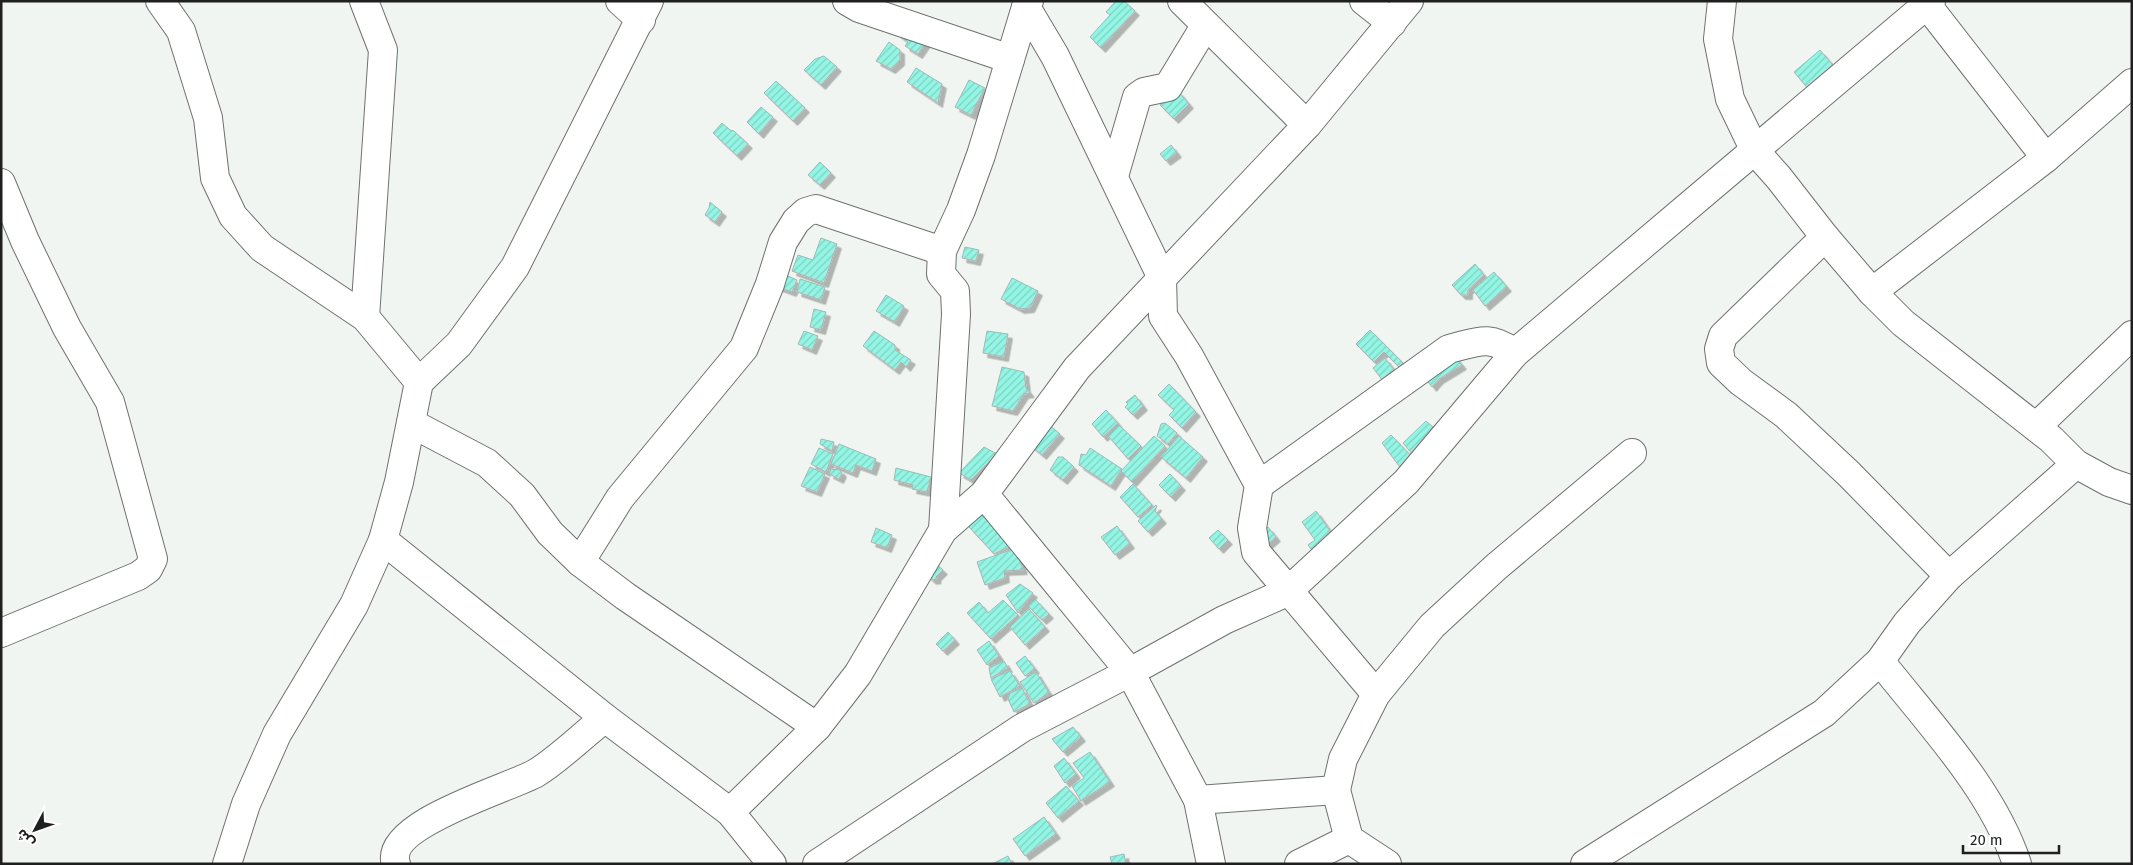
<svg xmlns="http://www.w3.org/2000/svg" width="2133" height="865" font-family="'Fira Sans','Noto Sans Arabic',sans-serif">
<style>
.building{fill:url(#building-hatch);stroke:#adb3b2;filter:url(#shadow)}
.lines{fill:none;stroke-linecap:round;stroke-linejoin:round}
.street-casing{stroke:#6e726e;stroke-width:30}
.street{stroke:#fff;stroke-width:28}
</style>
<defs>
<pattern id="building-hatch" width="6" height="6" patternUnits="userSpaceOnUse" patternTransform="scale(1.25)"><rect width="6" height="6" fill="#93f5e4"/><path d="M-1 1l2-2M0 6l6-6M5 7l2-2" fill="none" stroke="#7ed2c3"/></pattern>
<filter id="shadow"><feDropShadow dx="4.5" dy="4.5" stdDeviation="0" flood-color="#0004"/></filter>
</defs>
<rect width="100%" height="100%" fill="#f0f5f1"/>
<!-- building -->
<g class="building">
<polygon points="1116,1 1124,1 1135,11 1101,48 1090,37 1110,15 1106,12"/>
<polygon points="896,33 929,38 918,54 905,46 908,42"/>
<polygon points="889,42 900,50 900,61 891,69 876,61"/>
<polygon points="1820,50 1836,69 1810,91 1794,72"/>
<polygon points="824,56 837,67 821,85 804,70 815,59"/>
<polygon points="916,68 942,84 938,103 907,82"/>
<polygon points="969,80 985,88 971,115 955,107"/>
<polygon points="776,81 805,108 793,121 764,93"/>
<polygon points="1178,91 1189,104 1174,119 1160,105"/>
<polygon points="761,107 773,117 759,134 747,122"/>
<polygon points="722,123 730,130 734,131 748,144 737,156 713,133"/>
<polygon points="1171,145 1177,153 1166,161 1160,154"/>
<polygon points="820,162 831,173 820,185 808,175"/>
<polygon points="710,202 722,212 715,222 705,215 709,208"/>
<polygon points="821,238 837,244 824,283 792,271 798,255 813,260"/>
<polygon points="965,247 979,250 976,261 962,258"/>
<polygon points="1475,264 1484,275 1468,290 1468,295 1461,295 1452,285"/>
<polygon points="776,271 797,280 792,292 770,284"/>
<polygon points="1494,272 1507,287 1485,306 1473,290"/>
<polygon points="1012,278 1038,291 1030,308 1020,309 1001,299"/>
<polygon points="800,279 825,287 821,300 797,292"/>
<polygon points="886,295 904,306 895,322 876,311"/>
<polygon points="814,309 826,312 821,330 810,327"/>
<polygon points="1370,330 1403,363 1399,367 1384,352 1374,362 1356,344"/>
<polygon points="804,331 818,336 812,350 798,344"/>
<polygon points="874,331 895,345 895,350 911,360 906,367 901,362 895,370 863,346"/>
<polygon points="987,331 1008,334 1004,357 983,353"/>
<polygon points="1449,349 1462,365 1439,379 1432,387 1420,371"/>
<polygon points="1385,358 1395,371 1383,381 1373,368"/>
<polygon points="1002,367 1024,372 1026,388 1030,393 1024,394 1013,411 992,406"/>
<polygon points="1169,384 1196,412 1182,428 1169,415 1174,410 1158,395"/>
<polygon points="1135,395 1143,406 1133,415 1125,407 1128,404 1126,402"/>
<polygon points="1106,410 1118,423 1103,437 1092,424"/>
<polygon points="1426,421 1433,427 1427,439 1413,455 1403,443"/>
<polygon points="1047,423 1060,434 1042,455 1029,444"/>
<polygon points="1165,423 1177,433 1168,444 1157,436 1161,424"/>
<polygon points="1119,425 1141,446 1128,459 1108,436"/>
<polygon points="1391,435 1414,459 1402,470 1382,443"/>
<polygon points="1154,436 1165,446 1132,482 1121,471"/>
<polygon points="1179,436 1203,457 1186,478 1161,457"/>
<polygon points="821,439 834,442 832,451 820,444"/>
<polygon points="839,444 876,459 872,471 856,465 853,473 831,464"/>
<polygon points="984,447 997,454 971,480 959,473"/>
<polygon points="819,448 833,454 826,472 811,464"/>
<polygon points="1090,448 1122,469 1111,486 1079,465 1081,454 1086,455"/>
<polygon points="1058,457 1063,457 1074,467 1063,480 1050,470"/>
<polygon points="810,467 825,474 817,492 801,486"/>
<polygon points="896,468 931,477 927,492 912,489 913,485 894,480"/>
<polygon points="831,469 840,470 842,473 839,479 829,474"/>
<polygon points="1170,474 1181,486 1171,497 1159,485"/>
<polygon points="1133,484 1152,505 1138,517 1120,497"/>
<polygon points="974,505 1012,544 1011,546 994,554 969,527 972,524 964,516"/>
<polygon points="1156,505 1157,507 1154,510 1162,519 1148,532 1138,521"/>
<polygon points="1316,511 1335,538 1317,557 1308,545 1315,540 1302,522"/>
<polygon points="1117,526 1130,544 1115,555 1101,537"/>
<polygon points="1268,527 1276,537 1268,544 1259,534"/>
<polygon points="876,528 892,535 887,548 871,542"/>
<polygon points="1218,530 1228,540 1219,549 1209,538"/>
<polygon points="1016,548 1023,570 1004,571 1005,578 985,585 977,562"/>
<polygon points="933,561 943,570 936,577 937,579 932,580 924,573"/>
<polygon points="1020,584 1033,593 1018,613 1006,595"/>
<polygon points="1035,599 1049,614 1042,620 1028,606"/>
<polygon points="1003,600 1018,615 991,639 967,613 979,602 988,613"/>
<polygon points="1029,609 1045,627 1025,645 1010,627"/>
<polygon points="948,632 955,640 943,651 936,644"/>
<polygon points="989,641 999,656 987,665 977,650"/>
<polygon points="1025,656 1035,669 1025,676 1016,663"/>
<polygon points="1004,661 1008,668 991,678 989,668"/>
<polygon points="1010,671 1020,686 1000,697 991,679"/>
<polygon points="1036,672 1049,693 1034,703 1020,682"/>
<polygon points="1022,688 1030,704 1014,712 1008,699 1010,693"/>
<polygon points="1073,727 1081,737 1063,752 1052,739"/>
<polygon points="1090,752 1110,782 1081,801 1072,786 1084,778 1073,763"/>
<polygon points="1064,758 1076,774 1065,783 1054,766"/>
<polygon points="1066,786 1079,801 1058,818 1046,803"/>
<polygon points="1044,817 1056,834 1025,856 1013,839"/>
<polygon points="1124,854 1126,864 1112,864 1110,857"/>
<polygon points="1008,856 1012,864 992,864"/>
</g>
<g class="lines">
<!-- street casing -->
<g class="street-casing">
<g id="street">
<polyline points="160,1 181,31 208,118 215,178 233,216 262,248 365,317 419,382"/>
<polyline points="364,1 383,50 365,317"/>
<polyline points="620,1 641,20"/>
<polyline points="847,1 859,8 1010,59"/>
<polyline points="1029,1 1026,7 1055,56 1162,278 1163,316 1189,356 1259,485 1252,528 1256,552 1376,694"/>
<polyline points="1182,1 1307,125"/>
<polyline points="1364,1 1392,23"/>
<polyline points="1722,1 1718,39 1730,99 1755,151 1779,178 1825,237 1872,292 1903,323 2051,439 2076,464 2109,482 2132,490"/>
<polyline points="1927,5 2046,158"/>
<polyline points="1114,176 1137,97 1144,92 1168,87 1205,26"/>
<polyline points="1,183 25,241 67,328 110,402 153,559 148,569 138,576 1,633"/>
<polyline points="1825,237 1723,336 1719,349 1721,363 1741,382 1786,415 1849,474 1949,576"/>
<polyline points="1872,292 2046,158 2132,83"/>
<polyline points="411,423 487,463 522,495 550,533 580,562 625,596 817,727"/>
<polyline points="2036,427 2132,335"/>
<path d="M1259 485 1449 349C1478 342 1488 334 1515 353"/>
<polyline points="984,494 1130,672 1198,800 1211,864"/>
<polyline points="943,530 956,314 955,291 941,274 942,251 961,210 981,155 1026,7"/>
<polyline points="383,540 605,718 730,812 772,864"/>
<polyline points="580,562 620,498 744,348 770,284 783,242 796,221 806,212 816,209 942,251"/>
<path d="M1880 661C1928 722 1993 790 2017 864"/>
<polyline points="1198,800 1336,790"/>
<polyline points="730,812 817,727 858,674 943,530 984,494 1077,368 1307,125 1409,1"/>
<polyline points="227,864 246,804 277,734 354,605 383,540 399,482 419,382 459,344 515,267 649,1"/>
<path d="M396 864C382 824 510 788 536 773 558 760 584 734 605 718"/>
<polyline points="817,864 1022,728 1130,672 1224,620 1287,592 1406,482 1515,353 1931,1"/>
<polyline points="1299,864 1349,839"/>
<polyline points="1387,864 1349,839 1336,790 1343,759 1376,694 1432,626 1496,567 1632,453"/>
<polyline points="1585,864 1824,713 1880,661 1907,623 1949,576 2076,464"/>
</g>
</g>
<!-- street -->
<use href="#street" class="street"/>
</g>
<!-- border -->
<rect width="2133" height="865" fill="none" stroke="#1e1f1e" stroke-width="5"/>
<!-- north arrow -->
<g transform="translate(35 830) rotate(229)" stroke="#ffffff" stroke-width="4" paint-order="stroke">
<path d="M0-4L9 19L0 12L-9 19Z" fill="#1e1f1e"/>
<text y="-8" font-size="14" font-weight="bold" text-anchor="middle" fill="#1e1f1e">ش</text>
</g>
<!-- scale -->
<path d="M1963 845v8h96v-8" fill="none" stroke="#1e1f1e" stroke-width="2.5"/>
<text x="1970" y="845" font-size="15" fill="#1e1f1e" stroke="#ffffff" stroke-width="4" paint-order="stroke">20 m</text>
</svg>
